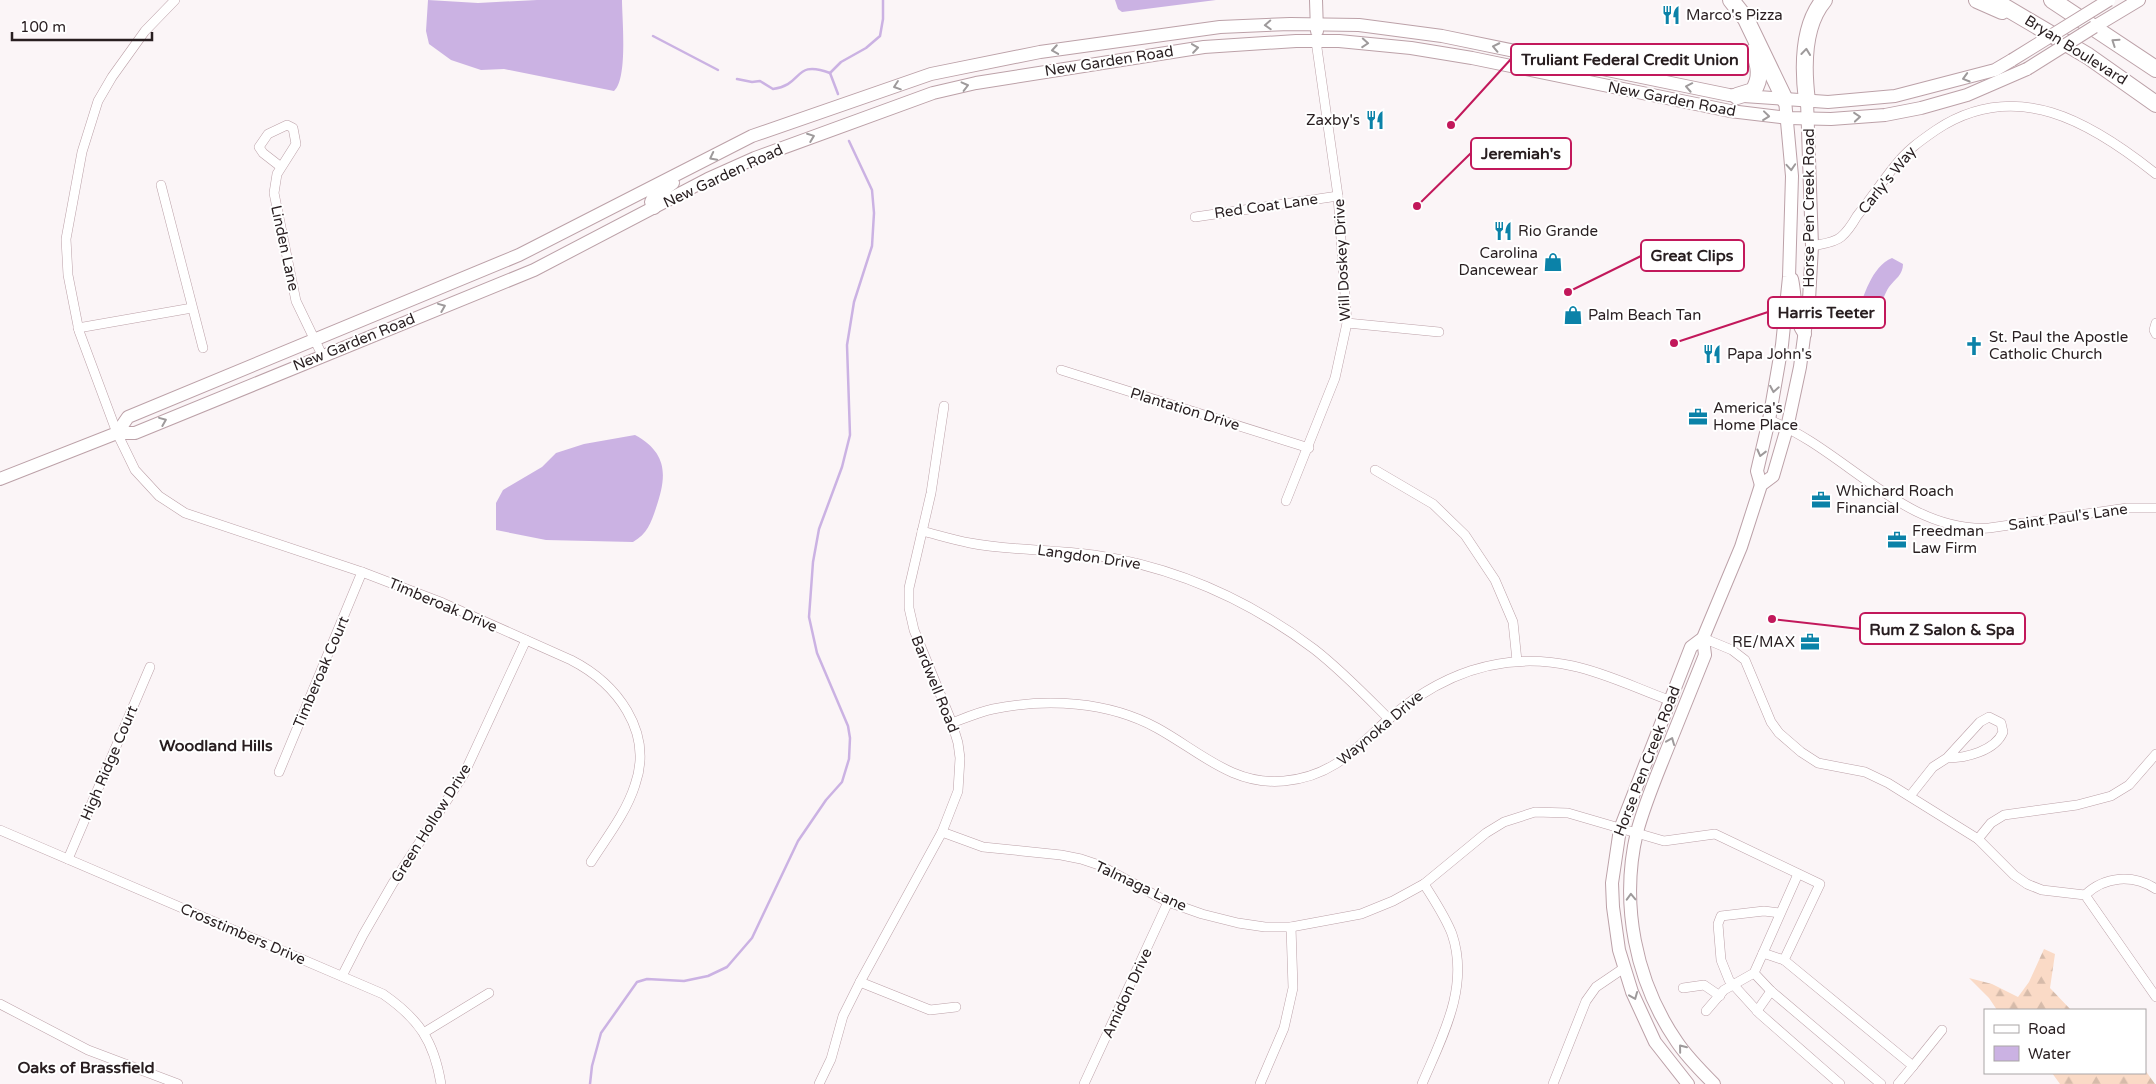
<svg xmlns="http://www.w3.org/2000/svg" width="2156" height="1084" font-family="'Varela Round',sans-serif">
<style>
.forest{fill:url(#forest-firs)}
.water{fill:#cbb2e3}
.lines{fill:none;stroke-linecap:round;stroke-linejoin:round}
.stream{stroke:#cbb2e3;stroke-width:2.5}
.street-casing{stroke:#bca1a8;stroke-width:10}
.secondary-casing{stroke:#bca1a8;stroke-width:14}
.highway-casing{stroke:#bca1a8;stroke-width:18}
.street{stroke:#fff;stroke-width:9}
.secondary{stroke:#fff;stroke-width:12}
.highway{stroke:#fff;stroke-width:16}
.secondary-bridge-casing{stroke:#bca1a8;stroke-width:14;stroke-linecap:butt}
.secondary-bridge{stroke:#fff;stroke-width:12}
.oneway{stroke:#9e9a9b}
.labels{text-anchor:middle;dominant-baseline:central;stroke-width:4;stroke-linejoin:round;paint-order:stroke}
.poi-label{font-size:15px;fill:#281e20;stroke:#fff;text-anchor:start}
.street-label{font-size:15px;fill:#281e20;stroke:#fff}
.neighbourhood-label{font-size:16px;font-weight:bold;fill:#281e20;stroke:#fff}
.leader{fill:none;stroke:#c2185b;stroke-width:2}
.callout-dot{fill:#c2185b;stroke:#fff;stroke-width:2}
.callout{fill:#fff;stroke:#c2185b;stroke-width:2}
.callout-label{font-size:16px;text-anchor:middle;font-weight:bold;fill:#281e20}
</style>
<defs>
<pattern id="forest-firs" width="22" height="20" patternUnits="userSpaceOnUse" patternTransform="scale(1.25)"><rect width="22" height="20" fill="#fadac6"/><path d="M5 1l3.5 6h-7zM16 11l3.5 6h-7z" fill="#d6bbaa"/></pattern>
</defs>
<rect width="100%" height="100%" fill="#fbf5f7"/>
<!-- forest -->
<g class="forest">
<polygon points="2044,949 2055,954 2050,988 2071,1010 1997,1010 1989,998 1969,978 1992,984 2018,997 2029,982"/>
<polygon points="2145,1070 2155,1084 2060,1084 2052,1073 2145,1073"/>
</g>
<!-- water -->
<g class="water">
<path d="M428 0 478 3 537 0H622C622 19 628 79 614 91L504 69 481 70 451 60 429 44 426 31Z"/>
<polygon points="1115,0 1216,0 1122,12 1118,9"/>
<path d="M1892 258 1903 264C1903 275 1895 279 1889 287 1881 299 1880 317 1868 324L1860 321 1857 316C1863 297 1872 266 1892 258Z"/>
<path d="M635 435C668 453 667 476 656 508 651 523 647 534 633 542L546 540 496 530V503L503 490 542 467 556 453 584 444Z"/>
</g>
<g class="lines">
<!-- stream -->
<g class="stream">
<polyline points="653,36 718,70"/>
<polyline points="830,73 841,62 866,48 880,36 883,19 883,0"/>
<polyline points="830,73 838,94"/>
<path d="M737 79 752 82 760 81 773 89C804 85 793 59 830 73"/>
<polyline points="590,1084 592,1066 601,1033 637,982 647,979 684,981 708,976 727,967 752,938 798,841 826,800 842,782 849,759 850,738 848,726 817,653 809,617 813,562 819,529 842,467 850,435 847,345 854,302 872,246 874,213 872,190 849,141"/>
</g>
<!-- street casing -->
<g class="street-casing">
<g id="street">
<path d="M175 0 145 31 112 77 98 101 82 152 66 239 68 275 79 331 117 433 135 470 159 496 185 513 362 572 443 603 571 660C616 683 654 731 635 785 626 813 607 837 591 862"/>
<polyline points="281,167 263,153 259,147 268,134 287,125 293,128 296,144 277,174 274,193 296,301 322,355"/>
<polyline points="161,185 203,348"/>
<polyline points="1195,217 1338,196"/>
<path d="M1812 246C1821 244 1834 243 1841 237 1847 232 1853 223 1857 216 1870 200 1881 183 1894 167 1906 151 1920 141 1936 130 2016 77 2091 122 2156 174"/>
<polyline points="1347,323 1439,332"/>
<polyline points="2156,323 2154,330 2156,334"/>
<polyline points="78,328 192,308"/>
<polyline points="1061,370 1309,448"/>
<path d="M1769 420C1843 448 1904 533 1989 528L2127 508H2156"/>
<polyline points="1375,470 1433,504 1465,535 1495,580 1513,622 1517,661"/>
<polyline points="1286,501 1335,378 1347,323 1338,196 1316,41"/>
<path d="M922 531C938 535 954 540 970 543 1011 551 1053 549 1094 555 1175 567 1249 600 1314 649 1341 670 1365 695 1389 719"/>
<polyline points="1703,638 1732,650 1745,660 1771,722 1779,733 1801,752 1818,763 1865,772 1888,783 1978,839 2014,875 2027,884 2042,890 2085,895 2156,997"/>
<path d="M952 723C965 718 979 712 993 709 1046 698 1108 701 1157 728 1199 751 1233 786 1284 781 1329 777 1352 753 1383 724 1437 675 1501 650 1573 666 1606 673 1638 689 1669 700"/>
<polyline points="279,772 362,572"/>
<path d="M1910 796 1933 767 1947 758 1980 722 1989 717 2001 723 2003 732C1995 751 1966 758 1947 758"/>
<path d="M0 830 383 994C419 1019 434 1041 441 1084"/>
<polyline points="942,832 983,847 1061,855 1081,859 1099,865 1168,902 1202,914 1238,923 1265,927 1291,927 1361,914 1393,901 1424,884 1486,833 1504,822 1535,812 1568,813 1664,841 1715,834 1820,884 1784,960 1913,1066 1898,1084"/>
<polyline points="1978,839 1991,823 2004,815 2077,805 2111,796 2129,785 2156,754"/>
<polyline points="68,859 150,667"/>
<path d="M2085 895C2105 876 2133 874 2156 889"/>
<polyline points="1780,913 1764,911 1721,916 1718,924 1721,960 1729,980 1759,1013 1840,1084"/>
<polyline points="1763,953 1798,874"/>
<polyline points="1754,973 1771,991 1881,1084"/>
<polyline points="342,976 363,935 393,883 464,774 526,640"/>
<polyline points="860,982 930,1010 956,1007"/>
<polyline points="1683,988 1704,985 1720,996"/>
<polyline points="0,1004 88,1050 178,1084"/>
<polyline points="1706,1011 1724,990 1754,973 1763,953 1784,960"/>
<polyline points="1757,1011 1771,991"/>
<polyline points="425,1032 489,993"/>
<polyline points="1913,1066 1942,1030"/>
<polyline points="819,1084 831,1059 843,1016 860,982 942,832 958,791 960,758 958,743 952,723 914,630 909,608 909,588 931,493 944,406"/>
<polyline points="1084,1084 1168,902"/>
<polyline points="1260,1084 1284,1028 1293,988 1291,927"/>
<path d="M1422 1084C1442 1037 1470 987 1452 934 1445 916 1434 900 1424 884"/>
<polyline points="1553,1084 1586,1001 1596,987 1624,968"/>
</g>
</g>
<!-- secondary casing -->
<g class="secondary-casing">
<g id="secondary">
<polyline points="1316,0 1317,31"/>
<polyline points="2094,27 2139,0"/>
<polyline points="654,208 651,202 653,198 673,183"/>
<path d="M1792 279C1796 296 1794 323 1805 334"/>
<polyline points="117,433 128,417 519,255 752,136 931,74 1040,52 1220,27 1290,24 1359,25 1442,36 1729,95 1828,102 1895,96 1995,70 2012,60"/>
<polyline points="0,479 117,433 135,433 534,270 708,179 755,158 933,93 976,83 1204,47 1296,41 1339,41 1411,48 1472,58 1730,111 1788,118 1831,119 1885,115 1921,108 1967,95 2027,69"/>
<polyline points="1761,485 1757,471 1769,420 1782,345 1789,277 1792,176 1785,100"/>
<path d="M1703 638 1705 655C1691 689 1678 723 1664 757 1654 782 1644 806 1637 832 1620 903 1635 981 1677 1042 1687 1057 1701 1071 1714 1084"/>
<polyline points="1688,1084 1655,1042 1632,992 1619,950 1613,907 1612,883 1620,829 1691,647 1703,638 1741,547 1761,485 1773,476 1787,428 1800,367 1809,300 1812,246 1807,101"/>
</g>
</g>
<!-- highway casing -->
<g class="highway-casing">
<g id="highway">
<polyline points="1731,0 1746,19 1785,100"/>
<polyline points="1977,0 2002,11"/>
<polyline points="1993,0 2088,56 2156,104"/>
<polyline points="2052,0 2156,69"/>
<path d="M1737 96 1753 91C1762 78 1759 66 1754 51"/>
<path d="M1807 101C1803 69 1802 26 1824 0"/>
</g>
</g>
<!-- street -->
<use href="#street" class="street"/>
<!-- secondary -->
<use href="#secondary" class="secondary"/>
<!-- highway -->
<use href="#highway" class="highway"/>
<!-- secondary-bridge casing -->
<g class="secondary-bridge-casing">
<g id="secondary-bridge">
<polyline points="2012,60 2109,0"/>
<polyline points="2027,69 2094,27"/>
</g>
</g>
<!-- secondary-bridge -->
<use href="#secondary-bridge" class="secondary-bridge"/>
</g>
<!-- one-way arrows -->
<defs><path id="oneway-chevron" d="M-2-3.5L2.5 0L-2 3.5" fill="none" stroke-width="1.6" stroke-linecap="round" stroke-linejoin="round" transform="scale(1.25)"/></defs>
<g class="oneway">
<use href="#oneway-chevron" transform="translate(1268 25) rotate(177)"/>
<use href="#oneway-chevron" transform="translate(2115 42) rotate(-146)"/>
<use href="#oneway-chevron" transform="translate(1365 43) rotate(4)"/>
<use href="#oneway-chevron" transform="translate(1496 47) rotate(-168)"/>
<use href="#oneway-chevron" transform="translate(1195 48) rotate(-8)"/>
<use href="#oneway-chevron" transform="translate(1055 50) rotate(171)"/>
<use href="#oneway-chevron" transform="translate(1806 52) rotate(-84)"/>
<use href="#oneway-chevron" transform="translate(1966 78) rotate(164)"/>
<use href="#oneway-chevron" transform="translate(897 86) rotate(161)"/>
<use href="#oneway-chevron" transform="translate(965 86) rotate(-14)"/>
<use href="#oneway-chevron" transform="translate(1689 87) rotate(-169)"/>
<use href="#oneway-chevron" transform="translate(1766 116) rotate(6)"/>
<use href="#oneway-chevron" transform="translate(1857 117) rotate(-5)"/>
<use href="#oneway-chevron" transform="translate(811 137) rotate(-21)"/>
<use href="#oneway-chevron" transform="translate(713 157) rotate(153)"/>
<use href="#oneway-chevron" transform="translate(1791 167) rotate(86)"/>
<use href="#oneway-chevron" transform="translate(442 307) rotate(-22)"/>
<use href="#oneway-chevron" transform="translate(1774 389) rotate(100)"/>
<use href="#oneway-chevron" transform="translate(163 421) rotate(-22)"/>
<use href="#oneway-chevron" transform="translate(1761 453) rotate(104)"/>
<use href="#oneway-chevron" transform="translate(1671 741) rotate(-68)"/>
<use href="#oneway-chevron" transform="translate(1631 897) rotate(-92)"/>
<use href="#oneway-chevron" transform="translate(1634 996) rotate(68)"/>
<use href="#oneway-chevron" transform="translate(1682 1048) rotate(-129)"/>
</g>
<!-- icons -->
<defs>
<g id="restaurant-bare" transform="scale(1.5)"><path d="M-5-6h1v4h1v-4h1v4h1v-4h1v5L-1.5 .5V6h-2V.5L-5-1ZM5-6V6H3V1.5H1.5Q1.5-4 5-6Z" fill="#0b82a8" stroke="#fff" stroke-width="2.5" paint-order="stroke"/></g>
<g id="shop-bare" transform="scale(1.5)"><path d="M-5-2.5h2.3a2.7 3.5 0 0 1 5.4 0H5L5.5 6h-11ZM-1.5-2.5h3a1.5 2.3 0 0 0-3 0Z" fill="#0b82a8" stroke="#fff" stroke-width="2.5" paint-order="stroke"/></g>
<g id="church-bare" transform="scale(1.5)"><path d="M-1.2-6h2.4v3.5h3.3v2.4h-3.3V6h-2.4V-.1h-3.3v-2.4h3.3Z" fill="#0b82a8" stroke="#fff" stroke-width="2.5" paint-order="stroke"/></g>
<g id="office-bare" transform="scale(1.5)"><path d="M-6-3h4V-5.5h4V-3h4V5H-6ZM-1-4.5V-3h2v-1.5ZM-6 0V1H6V0Z" fill="#0b82a8" stroke="#fff" stroke-width="2.5" paint-order="stroke"/></g>
</defs>
<g fill-rule="evenodd">
<use href="#restaurant-bare" x="1671" y="15"/>
<use href="#restaurant-bare" x="1375" y="120"/>
<use href="#restaurant-bare" x="1503" y="231"/>
<use href="#shop-bare" x="1553" y="262"/>
<use href="#shop-bare" x="1573" y="315"/>
<use href="#church-bare" x="1974" y="346"/>
<use href="#restaurant-bare" x="1712" y="354"/>
<use href="#office-bare" x="1698" y="417"/>
<use href="#office-bare" x="1821" y="500"/>
<use href="#office-bare" x="1897" y="540"/>
<use href="#office-bare" x="1810" y="642"/>
</g>
<g class="labels">
<!-- poi labels -->
<g class="poi-label">
<text x="1686" y="15">Marco's Pizza</text>
<text x="1360" y="120" text-anchor="end">Zaxby's</text>
<text x="1518" y="231">Rio Grande</text>
<text x="1538" y="253" text-anchor="end">Carolina<tspan x="1538" dy="17">Dancewear</tspan></text>
<text x="1588" y="315">Palm Beach Tan</text>
<text x="1989" y="337">St. Paul the Apostle<tspan x="1989" dy="17">Catholic Church</tspan></text>
<text x="1727" y="354">Papa John's</text>
<text x="1713" y="408">America's<tspan x="1713" dy="17">Home Place</tspan></text>
<text x="1836" y="491">Whichard Roach<tspan x="1836" dy="17">Financial</tspan></text>
<text x="1912" y="531">Freedman<tspan x="1912" dy="17">Law Firm</tspan></text>
<text x="1795" y="642" text-anchor="end">RE/MAX</text>
</g>
<!-- street labels -->
<g class="street-label">
<text transform="translate(2076 50) rotate(32)">Bryan Boulevard</text>
<text transform="translate(1109 61) rotate(-9)">New Garden Road</text>
<text transform="translate(1672 99) rotate(11)">New Garden Road</text>
<text transform="translate(723 176) rotate(-25)">New Garden Road</text>
<text transform="translate(1887 180) rotate(-51)">Carly's Way</text>
<text transform="translate(1266 206) rotate(-8)">Red Coat Lane</text>
<text transform="translate(1809 208) rotate(-90)">Horse Pen Creek Road</text>
<text transform="translate(285 248) rotate(78)">Linden Lane</text>
<text transform="translate(1342 260) rotate(-93)">Will Doskey Drive</text>
<text transform="translate(354 342) rotate(-22)">New Garden Road</text>
<text transform="translate(1185 409) rotate(17)">Plantation Drive</text>
<text transform="translate(2068 517) rotate(-8)">Saint Paul's Lane</text>
<text transform="translate(1089 557) rotate(8)">Langdon Drive</text>
<text transform="translate(443 605) rotate(23)">Timberoak Drive</text>
<text transform="translate(321 672) rotate(-67)">Timberoak Court</text>
<text transform="translate(935 684) rotate(68)">Bardwell Road</text>
<text transform="translate(1380 728) rotate(-40)">Waynoka Drive</text>
<text transform="translate(1647 761) rotate(-69)">Horse Pen Creek Road</text>
<text transform="translate(109 763) rotate(-67)">High Ridge Court</text>
<text transform="translate(431 823) rotate(-58)">Green Hollow Drive</text>
<text transform="translate(1141 886) rotate(25)">Talmaga Lane</text>
<text transform="translate(243 934) rotate(23)">Crosstimbers Drive</text>
<text transform="translate(1127 993) rotate(-65)">Amidon Drive</text>
</g>
<!-- neighbourhood labels -->
<g class="neighbourhood-label">
<text x="216" y="746">Woodland Hills</text>
<text x="86" y="1068">Oaks of Brassfield</text>
</g>
</g>
<!-- callouts -->
<path class="leader" d="M1451 125L1511 59M1417 206L1471 153M1568 292L1641 256M1674 343L1768 312M1772 619L1860 629"/>
<g class="callout-dot">
<circle cx="1451" cy="125" r="5"/>
<circle cx="1417" cy="206" r="5"/>
<circle cx="1568" cy="292" r="5"/>
<circle cx="1674" cy="343" r="5"/>
<circle cx="1772" cy="619" r="5"/>
</g>
<g class="callout">
<rect x="1511" y="44" width="237" height="31" rx="5"/>
<rect x="1471" y="138" width="100" height="31" rx="5"/>
<rect x="1641" y="240" width="103" height="31" rx="5"/>
<rect x="1768" y="297" width="117" height="31" rx="5"/>
<rect x="1860" y="613" width="165" height="31" rx="5"/>
</g>
<g class="callout-label">
<text x="1630" y="65">Truliant Federal Credit Union</text>
<text x="1521" y="159">Jeremiah's</text>
<text x="1692" y="261">Great Clips</text>
<text x="1826" y="318">Harris Teeter</text>
<text x="1942" y="635">Rum Z Salon &amp; Spa</text>
</g>
<!-- legend -->
<rect x="1984" y="1009" width="162" height="65" fill="#ffffff" stroke="#a9a5a6"/>
<rect x="1994" y="1025" width="25" height="8" fill="#ffffff" stroke="#a9a5a6"/>
<text x="2028" y="1034" font-size="15" fill="#281e20">Road</text>
<rect x="1994" y="1046" width="25" height="15" fill="#cbb2e3" stroke="#a9a5a6"/>
<text x="2028" y="1059" font-size="15" fill="#281e20">Water</text>
<!-- scale -->
<path d="M12 32v8h140v-8" fill="none" stroke="#281e20" stroke-width="2.5"/>
<text x="20" y="32" font-size="15" fill="#281e20" stroke="#ffffff" stroke-width="4" paint-order="stroke">100 m</text>
</svg>
